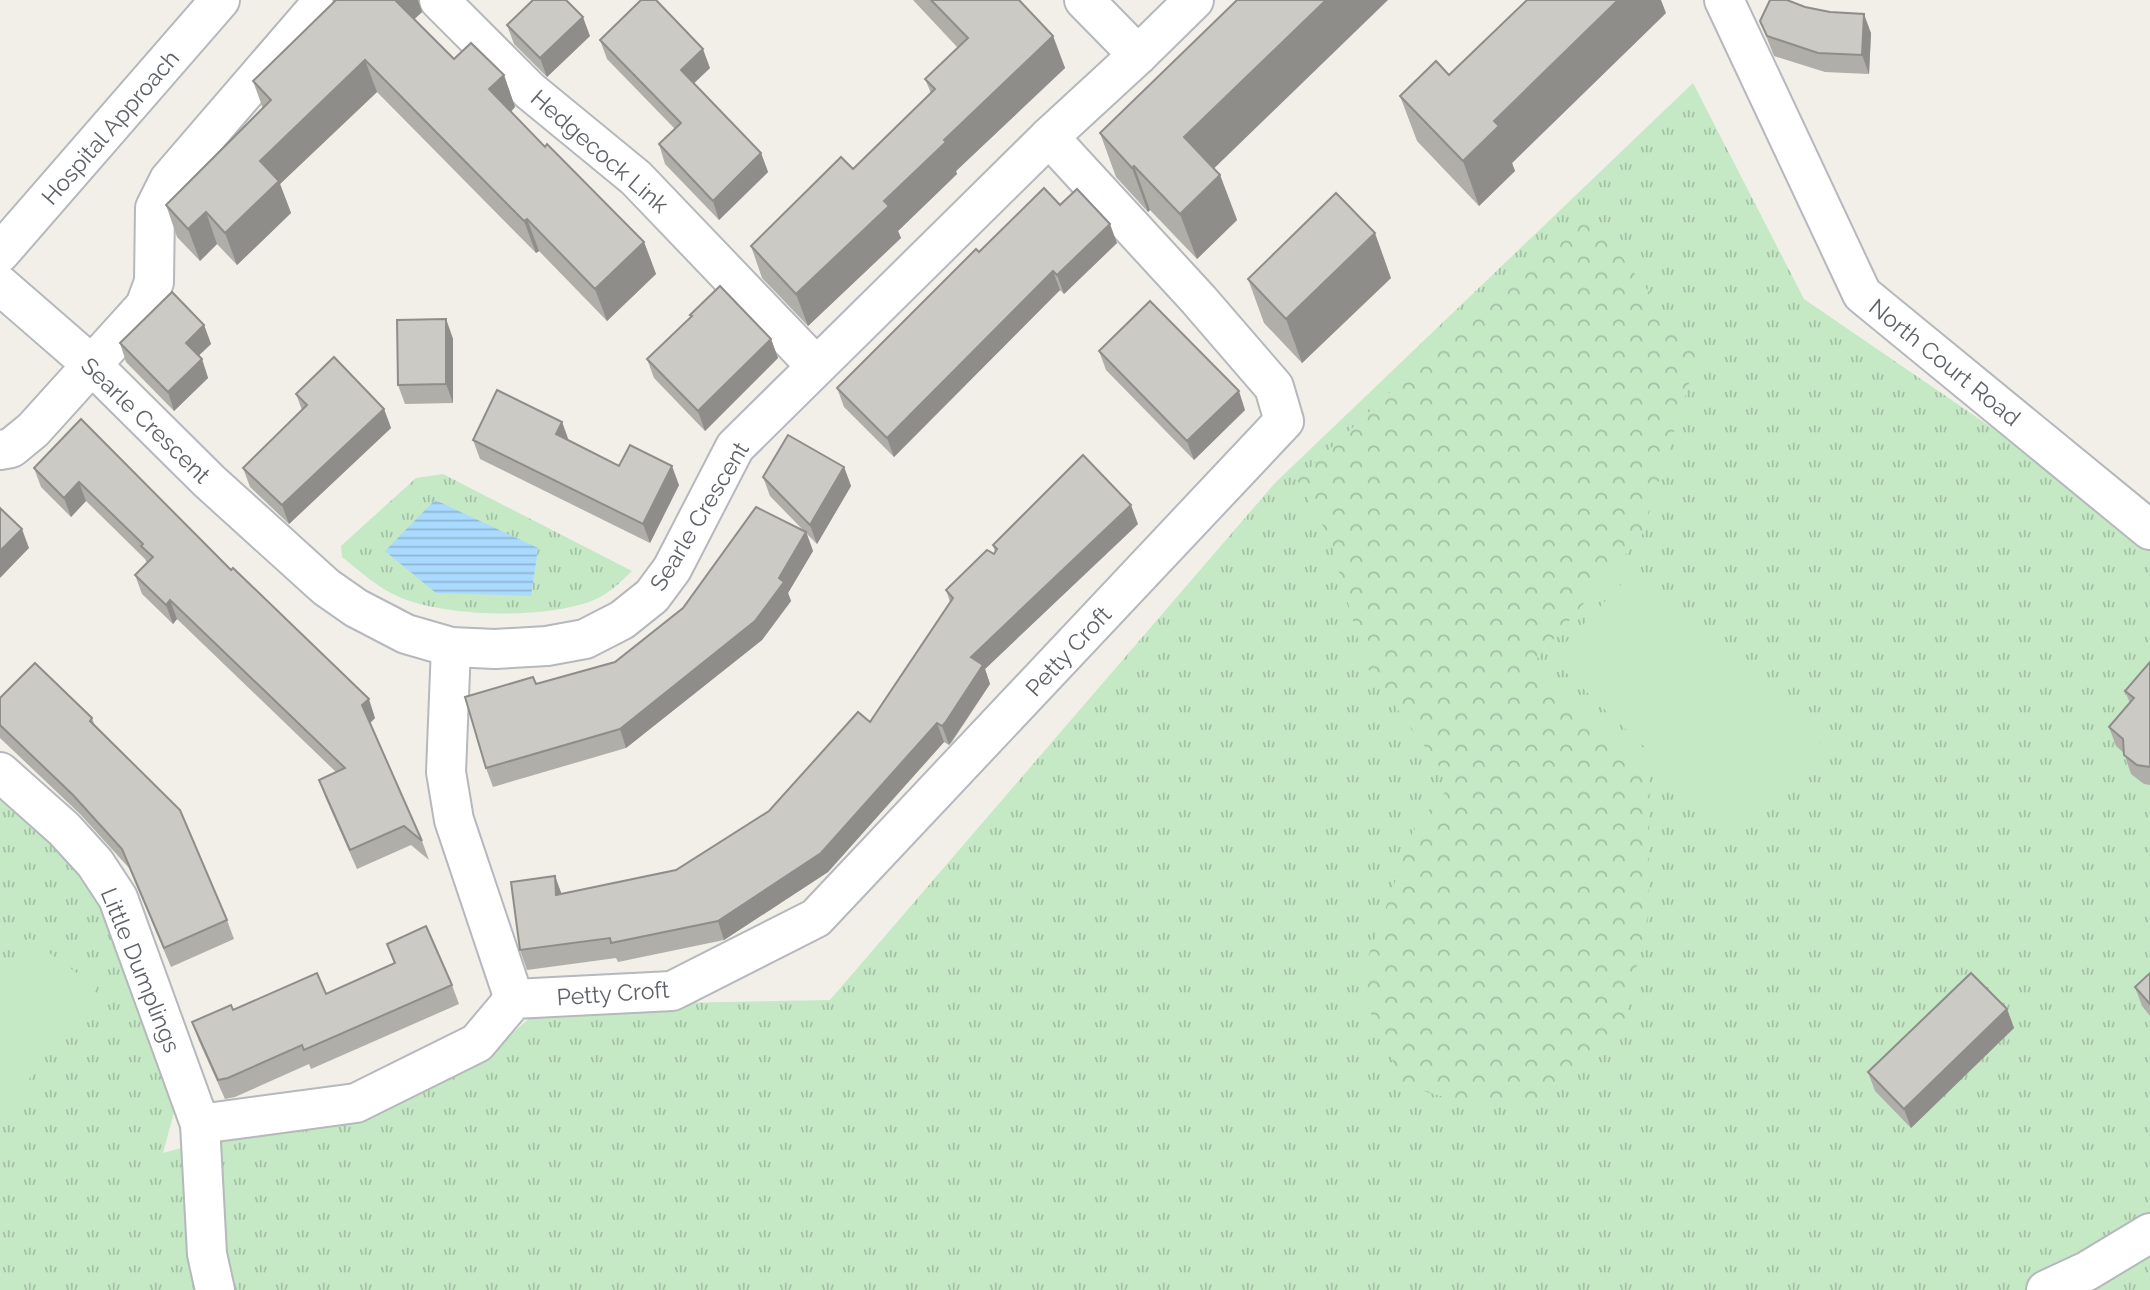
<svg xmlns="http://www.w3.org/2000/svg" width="2150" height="1290" font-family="Raleway,sans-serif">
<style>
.grass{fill:url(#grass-tufts)}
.forest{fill:url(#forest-crowns)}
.park{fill:#c5e8c5}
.water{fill:url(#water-rules)}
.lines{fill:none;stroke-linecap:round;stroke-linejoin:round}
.minor-casing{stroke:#b5b8bc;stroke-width:42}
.minor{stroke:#fff;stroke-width:38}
.wall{fill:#afaea9}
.shaded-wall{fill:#8f8d8a}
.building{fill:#cccac5;stroke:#8f8d8a;stroke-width:2}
.labels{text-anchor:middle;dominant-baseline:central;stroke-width:5;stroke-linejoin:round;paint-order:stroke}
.street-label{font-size:23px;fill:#5f6368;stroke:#fff}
</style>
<defs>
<pattern id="grass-tufts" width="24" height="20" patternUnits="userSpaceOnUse" patternTransform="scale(1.75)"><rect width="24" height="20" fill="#c5e8c5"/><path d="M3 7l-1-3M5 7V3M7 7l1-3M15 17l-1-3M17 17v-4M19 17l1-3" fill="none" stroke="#a3c0a4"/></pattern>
<pattern id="forest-crowns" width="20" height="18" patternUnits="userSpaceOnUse" patternTransform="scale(1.75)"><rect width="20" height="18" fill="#c5e8c5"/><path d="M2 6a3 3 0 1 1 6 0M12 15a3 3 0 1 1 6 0" fill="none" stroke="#a3c0a4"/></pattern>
<pattern id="water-rules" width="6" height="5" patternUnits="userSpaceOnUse" patternTransform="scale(1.75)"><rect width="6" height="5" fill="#aadaff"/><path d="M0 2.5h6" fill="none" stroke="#8eb4d2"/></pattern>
</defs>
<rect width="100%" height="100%" fill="#f1efe8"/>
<!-- grass -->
<g class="grass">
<polygon points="1693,83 1804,299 2150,536 2150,1290 0,1290 0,792 93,885 176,1105 163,1153 225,1136 371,1119 491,1052 533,1015 679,1003 830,1000 1275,483"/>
<path d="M443 474 632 571C619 584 606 596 589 602 541 619 446 617 399 597 378 588 360 571 342 557L341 546 416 478Z"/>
</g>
<!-- forest -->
<polygon class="forest" points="1584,209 1698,354 1642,535 1529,668 1650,773 1648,915 1622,1033 1552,1097 1489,1109 1404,1086 1358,985 1415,826 1452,784 1366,666 1329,537 1297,480"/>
<!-- park -->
<g class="park">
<polygon points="1637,568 1822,744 1736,834 1551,658"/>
<polygon points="29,938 97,988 0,1118 0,977"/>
</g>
<!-- water -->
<polygon class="water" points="435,500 538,548 531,596 436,593 385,551"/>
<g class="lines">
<!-- minor casing -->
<g class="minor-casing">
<g id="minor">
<polyline points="439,0 530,91 636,178 816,366"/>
<polyline points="1724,0 1862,294 2150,530"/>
<polyline points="1138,55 1194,0"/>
<polyline points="0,253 220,0"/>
<polyline points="0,285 92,365 209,481 326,587 356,608 406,634 451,647 495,649 547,646 585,639 622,620 652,596 672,569 735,447 1049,137 1138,55 1084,0"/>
<polyline points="0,450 11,448 33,430 145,306 154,282 155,208 169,180 324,0"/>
<polyline points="451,647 446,772 454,820 514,999"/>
<polyline points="0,772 64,829 95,863 118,898 200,1124 207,1254 215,1290"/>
<polyline points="200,1124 356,1103 477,1043 514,999 672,991 816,918 1284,421 1274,387 1198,299 1049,137"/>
<polyline points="2046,1290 2087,1271 2150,1233"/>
</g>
</g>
<!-- minor -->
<use href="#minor" class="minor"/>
</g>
<!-- wall -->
<g class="wall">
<polygon points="332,0 418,0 422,12 414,19 454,59 504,75 515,107 511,112 545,147 644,242 656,274 607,321 539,251 536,253 377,92 280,184 291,213 237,265 217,244 200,261 177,237 166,205 263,109 253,81 334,3"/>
<polygon points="913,0 1019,0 1053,36 1065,68 956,171 957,174 898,231 901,238 808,326 762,278 751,246 853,169 931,93 925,79 958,48"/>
<polygon points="1666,13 1512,163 1515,171 1479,206 1417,141 1400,96 1449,75"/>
<polygon points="1760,21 1871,33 1869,74 1825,72 1774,56"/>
<polygon points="507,25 590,36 547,77 514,44"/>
<polygon points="600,40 710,68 694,83 761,153 768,172 719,220 665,164 659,144 675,129 607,59"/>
<polygon points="1100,133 1214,168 1220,175 1237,220 1197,259 1150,210 1148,212 1116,177"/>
<polygon points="1117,243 1064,294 1060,290 894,457 844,407 837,388 979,252"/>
<polygon points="1391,278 1302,363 1264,323 1248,279"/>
<polygon points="690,315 771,339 778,358 705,431 654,378 647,359 691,317"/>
<polygon points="446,319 453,339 453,403 405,404 398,385"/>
<polygon points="204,325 211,344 198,356 202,359 208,378 174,411 126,362 120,343"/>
<polygon points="1099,351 1245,410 1194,460 1106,370"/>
<polygon points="296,394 384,409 391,428 289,524 250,487 243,468 302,410"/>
<polygon points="81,419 375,718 370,723 422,841 429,860 411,845 357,869 326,799 319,780 336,772 177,619 173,624 142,594 135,575 147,563 145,559 86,501 71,517 41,487 34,468"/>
<polygon points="562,422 568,440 619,466 679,485 650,543 480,459 473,440"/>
<polygon points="844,467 851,486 817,544 807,534 813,551 788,593 791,601 762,640 626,748 493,787 486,768 536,684 615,662 803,530 770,496 763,477"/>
<polygon points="1138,524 985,669 990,684 952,742 949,745 944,742 828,872 724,940 618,962 616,958 527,970 520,950 555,876 561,894 676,870 769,811 870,722 950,602 946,590 994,554 995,552 993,545"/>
<polygon points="2150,662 2150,785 2144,784 2131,774 2124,753 2116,746 2109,727 2130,703 2125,691"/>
<polygon points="0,698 92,718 95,726 227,920 234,939 171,967 129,868 80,814 0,738"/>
<polygon points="387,944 452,985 459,1004 311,1069 309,1064 235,1097 225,1099 199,1041 192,1022 233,1010 326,994 394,963"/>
<polygon points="2150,973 2150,1016 2142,1006 2135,987"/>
<polygon points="2007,1009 2014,1028 1911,1128 1875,1091 1868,1072"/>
</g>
<!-- shaded-wall -->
<g class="shaded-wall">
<polygon points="394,0 418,0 422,12 404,29"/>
<polygon points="1326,0 1388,0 1200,182 1184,137"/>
<polygon points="1618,0 1661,0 1666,13 1512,163 1515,171 1479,206 1463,161 1494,121"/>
<polygon points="1864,14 1871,33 1869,74 1862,55"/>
<polygon points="583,17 590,36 547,77 540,58"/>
<polygon points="1053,36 1065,68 956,171 957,174 898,231 901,238 808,326 796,294 944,140"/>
<polygon points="703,49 710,68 688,89 681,70"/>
<polygon points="365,60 377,92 280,184 291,213 237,265 225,233 260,161"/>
<polygon points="504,75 515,107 501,121 489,89"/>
<polygon points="761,153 768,172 719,220 713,201"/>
<polygon points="1134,166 1150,210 1148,212 1132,168"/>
<polygon points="1220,175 1237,220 1197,259 1180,214"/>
<polygon points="206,212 217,244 200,261 188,229"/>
<polygon points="527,219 539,251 536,253 524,221"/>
<polygon points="1110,224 1117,243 1064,294 1057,275"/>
<polygon points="1375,233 1391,278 1302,363 1286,319"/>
<polygon points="644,242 656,274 607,321 595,289"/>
<polygon points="1053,271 1060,290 894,457 887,438"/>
<polygon points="446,319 453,339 453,403 446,384"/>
<polygon points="204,325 211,344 192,362 186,343"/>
<polygon points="771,339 778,358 705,431 698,411"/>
<polygon points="202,359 208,378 174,411 168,392"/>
<polygon points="1239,391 1245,410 1194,460 1187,441"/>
<polygon points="384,409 391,428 289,524 282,505"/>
<polygon points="562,422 569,441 556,434"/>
<polygon points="672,466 679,485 650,543 643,524"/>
<polygon points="844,467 851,486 817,544 810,525"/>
<polygon points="79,482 86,501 71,517 64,498"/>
<polygon points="1131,505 1138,524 985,669 990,684 949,745 942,726 971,657"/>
<polygon points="22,529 29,548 0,578 0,551"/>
<polygon points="806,532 813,551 788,593 791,601 762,640 626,748 620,729 779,578"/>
<polygon points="170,600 177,619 173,624 166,605"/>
<polygon points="369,699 375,718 369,724 362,705"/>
<polygon points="937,723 944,742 828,872 724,940 718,921"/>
<polygon points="555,876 562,895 556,895"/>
<polygon points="2007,1009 2014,1028 1911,1128 1904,1109"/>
</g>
<!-- building -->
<g class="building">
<polygon points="336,0 395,0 454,59 471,43 504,75 489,89 545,147 547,144 644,242 595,289 527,219 524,221 365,60 260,161 279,181 225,233 206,212 188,229 166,205 271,100 253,81"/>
<polygon points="533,0 566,0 583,17 540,58 507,25"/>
<polygon points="641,0 656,0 703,49 681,70 761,153 713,201 659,144 681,123 600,40"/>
<polygon points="931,0 1019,0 1053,36 944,140 946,142 884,201 889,206 796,294 751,246 841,157 853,169 935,89 925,79 968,38"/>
<polygon points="1237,0 1326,0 1184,137 1220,175 1180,214 1134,166 1132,168 1100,133"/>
<polygon points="1527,0 1618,0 1494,121 1499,126 1463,161 1400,96 1436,61 1449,75"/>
<polygon points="1770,0 1787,0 1805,7 1830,12 1864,14 1862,55 1818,53 1767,36 1760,21"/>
<polygon points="1044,188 1060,205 1077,189 1110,224 1057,275 1053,271 887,438 837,388 976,249 979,252"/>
<polygon points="1336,193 1375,233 1286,319 1248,279"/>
<polygon points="720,286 771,339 698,411 647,359 692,316 690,315"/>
<polygon points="172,292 204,325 186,343 202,359 168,392 120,343"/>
<polygon points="1150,301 1239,391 1187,441 1099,351"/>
<polygon points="446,319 446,384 398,385 397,320"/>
<polygon points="334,357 384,409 282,505 243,468 307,405 296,394"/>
<polygon points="497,390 562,422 556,434 619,466 630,445 672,466 643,524 473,440"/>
<polygon points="81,419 231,570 233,568 369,699 362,705 422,841 404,826 350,850 319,780 345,768 170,600 166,605 135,575 153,557 141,546 143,544 79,482 64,498 34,468"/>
<polygon points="788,435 844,467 810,525 763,477"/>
<polygon points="1083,455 1131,505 971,657 983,665 945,723 942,726 937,723 821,853 718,921 611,943 610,938 520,950 511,882 555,876 556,895 676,870 769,811 858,712 870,722 953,598 946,590 987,550 994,554 997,549 993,545"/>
<polygon points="756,507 806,532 779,578 784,582 755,621 620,729 486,768 465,697 533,677 536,684 615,662 683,608"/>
<polygon points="0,508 22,529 0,551"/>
<polygon points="2150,662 2150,767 2137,765 2124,755 2123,739 2109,727 2134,698 2125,691"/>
<polygon points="35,663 92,718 90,721 180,810 227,920 164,948 122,849 73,795 0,725 0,698"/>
<polygon points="426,926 452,985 304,1050 302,1045 228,1078 218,1080 192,1022 231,1005 233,1010 317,973 326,994 395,963 387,944"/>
<polygon points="1971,973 2007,1009 1904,1109 1868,1072"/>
<polygon points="2150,973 2150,1004 2135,987"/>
</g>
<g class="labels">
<!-- street labels -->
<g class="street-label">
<text transform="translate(110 127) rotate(-49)">Hospital Approach</text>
<text transform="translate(600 151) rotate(41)">Hedgecock Link</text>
<text transform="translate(1945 362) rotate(39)">North Court Road</text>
<text transform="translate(146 420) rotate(44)">Searle Crescent</text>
<text transform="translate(699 516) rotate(-59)">Searle Crescent</text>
<text transform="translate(1068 651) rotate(-47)">Petty Croft</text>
<text transform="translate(141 970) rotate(68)">Little Dumplings</text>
<text transform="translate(613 993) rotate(-4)">Petty Croft</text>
</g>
</g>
</svg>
